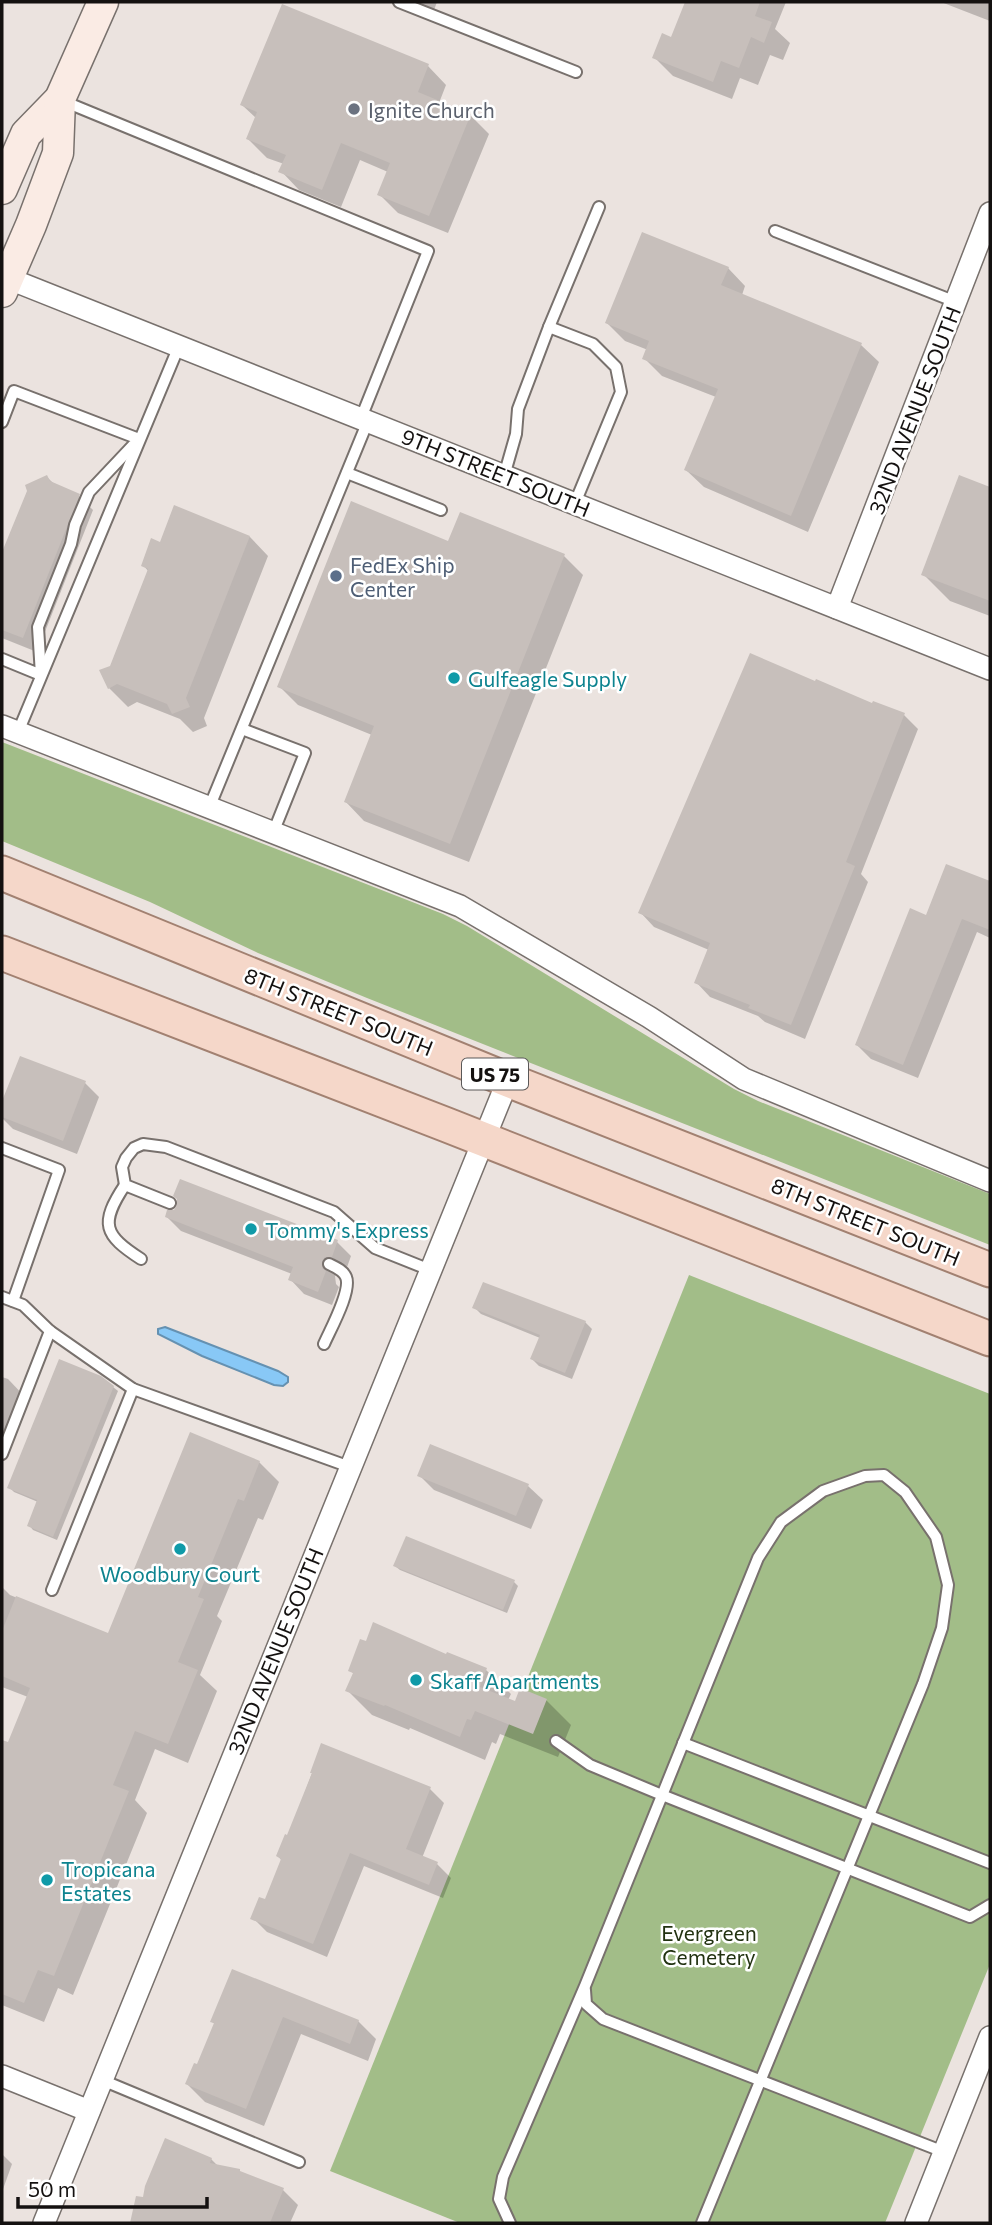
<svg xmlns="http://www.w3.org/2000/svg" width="992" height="2225" font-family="Commissioner,sans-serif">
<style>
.green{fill:#a2bd88}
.water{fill:#88c8f6;stroke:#6591b1;stroke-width:2}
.shadow{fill:#0003}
.building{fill:#c7bfbb}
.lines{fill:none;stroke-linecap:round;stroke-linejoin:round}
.lane-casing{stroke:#78716d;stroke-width:14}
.street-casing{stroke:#78716d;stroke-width:24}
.secondary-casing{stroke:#78716d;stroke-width:33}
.primary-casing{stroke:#a28171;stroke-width:37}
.lane{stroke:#fff;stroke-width:10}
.street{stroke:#fff;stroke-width:21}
.secondary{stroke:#faebe4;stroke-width:30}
.primary{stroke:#f5d7c9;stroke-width:33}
.worship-dot{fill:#6b7280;stroke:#fff;stroke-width:2.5}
.service-dot{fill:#5c6f8a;stroke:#fff;stroke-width:2.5}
.culture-dot{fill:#0f9aa8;stroke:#fff;stroke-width:2.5}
.labels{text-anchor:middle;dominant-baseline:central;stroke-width:5;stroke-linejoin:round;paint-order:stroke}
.shield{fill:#fff;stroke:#5a5858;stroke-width:2}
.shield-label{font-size:19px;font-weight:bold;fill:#141110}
.worship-label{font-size:21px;fill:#5b616d;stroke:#fff;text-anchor:start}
.street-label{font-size:21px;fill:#141110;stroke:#fff}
.service-label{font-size:21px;fill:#4e5e75;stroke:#fff;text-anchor:start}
.culture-label{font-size:21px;fill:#0d838f;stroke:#fff;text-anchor:start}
.park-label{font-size:21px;fill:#223211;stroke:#fff}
</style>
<rect width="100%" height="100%" fill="#ebe3df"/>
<!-- green -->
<g class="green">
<polygon points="2,742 443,914 467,926 734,1089 758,1101 990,1194 990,1245 367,998 258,953 150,902 2,841"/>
<polygon points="689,1275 990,1394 990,1964 885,2223 460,2223 330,2171"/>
</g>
<!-- water -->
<polygon class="water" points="165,1327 278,1371 288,1377 288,1382 283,1386 274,1385 202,1356 158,1334 158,1329"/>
<!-- shadow -->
<g class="shadow">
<polygon points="415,2 437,2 434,10"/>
<polygon points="687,2 786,2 775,29 790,43 783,60 770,55 758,85 740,78 732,99 673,76 654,57 672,39"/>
<polygon points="941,2 990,2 990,21"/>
<polygon points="428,66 446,85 439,103 470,115 489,134 448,233 398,213 379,194 388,172 360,160 341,207 299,190 281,171 284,164 267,158 248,139 257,119 242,105"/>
<polygon points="728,268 745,286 742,295 861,345 879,362 808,532 704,487 686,470 716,397 662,376 644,358 648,350 625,341 607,323"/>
<polygon points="47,477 55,485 79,496 93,510 37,652 2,638 2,556 29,491"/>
<polygon points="960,477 990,489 990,616 950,601 923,574"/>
<polygon points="250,537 268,556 204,718 207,726 193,732 180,719 137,702 128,707 109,688 111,667 149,572 143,565 161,544"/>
<polygon points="449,543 564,556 583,575 469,862 364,821 346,802 372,735 298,705 279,686"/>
<polygon points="873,705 904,715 918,729 861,874 868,882 805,1039 765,1022 758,1016 710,997 696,982 709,950 654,927 640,912"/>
<polygon points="947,866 990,883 990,938 977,932 918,1078 871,1059 857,1045 927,917"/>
<polygon points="21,1058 85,1083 99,1097 77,1154 13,1129 2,1118 2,1106"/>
<polygon points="167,1217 337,1242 351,1256 346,1270 340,1271 335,1276 336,1284 339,1287 332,1305 304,1294 290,1279 292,1274 181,1231"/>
<polygon points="474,1307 585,1322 592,1329 572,1379 539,1366 532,1359 540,1338 481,1314"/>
<polygon points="2,1377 8,1379 27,1399 3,1460"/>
<polygon points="113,1387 118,1391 57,1540 33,1530 29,1525 38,1502 14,1492 10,1488"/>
<polygon points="259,1462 279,1482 263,1520 258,1518 217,1616 222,1621 200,1675 217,1691 188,1763 155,1749 135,1800 147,1813 73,1995 58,1988 44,2022 2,2005 2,1742 9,1745 28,1697 2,1687 2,1587 10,1595 109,1635"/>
<polygon points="420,1476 528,1486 543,1500 531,1529 434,1490"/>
<polygon points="395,1566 514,1582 518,1586 507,1613 400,1570"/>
<polygon points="447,1656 486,1670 511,1694 508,1700 516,1703 546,1700 571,1725 558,1757 500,1734 496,1744 492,1742 485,1760 410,1728 409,1730 372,1715 347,1690 354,1674 350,1670"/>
<polygon points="322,1746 430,1789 444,1803 422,1858 437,1864 451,1878 443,1898 364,1866 327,1957 267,1932 253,1918 266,1901 282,1861 278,1856 288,1838"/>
<polygon points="233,1971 358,2021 376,2039 368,2061 301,2034 264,2126 205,2102 187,2084 198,2066 215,2024 212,2022"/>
<polygon points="2,2154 12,2164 2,2192"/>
<polygon points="211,2159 218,2166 283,2190 298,2205 290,2223 132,2223 137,2198 144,2199"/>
</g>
<!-- building -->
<g class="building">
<polygon points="685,2 760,2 755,16 772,22 764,43 751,37 739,68 721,61 713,82 652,58 662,33 671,37"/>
<polygon points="282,4 429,64 418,92 471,114 429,216 377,195 390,163 341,143 322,190 278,172 286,155 246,139 257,112 240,105"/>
<polygon points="642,232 729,267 721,285 862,343 791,516 684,470 718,389 642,359 649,341 605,323"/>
<polygon points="47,475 50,481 80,494 23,638 2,630 2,552 27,491 25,485"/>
<polygon points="959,475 990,487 990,601 921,575"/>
<polygon points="351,501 448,541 460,512 565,554 450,844 344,802 374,726 277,687"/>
<polygon points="174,505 250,536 186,698 190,707 172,714 167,704 117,684 108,689 99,670 110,666 148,569 141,566 151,538 160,542"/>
<polygon points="750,653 815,681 816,679 872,703 873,701 905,713 846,862 855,866 791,1025 748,1008 750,1005 694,983 710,943 638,913"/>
<polygon points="946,864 990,881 990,930 962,919 903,1065 855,1045 910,908 926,915"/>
<polygon points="20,1056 86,1081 63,1141 2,1117 2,1101"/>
<polygon points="180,1179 338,1240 332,1257 325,1257 322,1261 322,1268 326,1271 318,1292 288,1280 293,1267 165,1217 167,1210 174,1210 177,1205 177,1199 173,1196"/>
<polygon points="483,1282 586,1321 565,1373 530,1359 540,1335 472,1308"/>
<polygon points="59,1359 101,1376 114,1386 53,1537 27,1526 37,1500 7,1488"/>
<polygon points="190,1432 260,1461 244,1501 238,1499 198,1597 204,1599 178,1662 198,1670 168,1744 135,1731 113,1785 129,1791 54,1976 38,1970 24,2003 2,1994 2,1740 8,1742 30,1688 2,1676 2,1631 16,1596 108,1633"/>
<polygon points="430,1444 529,1484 516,1516 417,1476"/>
<polygon points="406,1536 515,1580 503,1610 393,1566"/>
<polygon points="373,1622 446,1654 447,1652 487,1668 480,1687 515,1701 520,1688 547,1699 533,1734 475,1711 471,1720 467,1719 460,1737 385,1705 384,1706 345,1691 353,1673 348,1671 360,1639 366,1641"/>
<polygon points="321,1743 431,1787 406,1849 438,1862 429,1885 350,1853 313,1944 250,1919 259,1897 265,1899 281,1859 276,1856 285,1834 287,1835 312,1773 310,1773"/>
<polygon points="232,1969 359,2020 350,2044 283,2017 246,2109 185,2084 194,2063 197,2064 214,2023 210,2022"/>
<polygon points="165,2138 212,2158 210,2163 240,2169 240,2171 284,2188 270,2223 130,2223 136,2196 143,2197 145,2186"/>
</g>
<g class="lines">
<!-- lane casing -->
<g class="lane-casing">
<g id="lane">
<polyline points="399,2 576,72"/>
<polyline points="63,101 428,251 361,418"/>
<polyline points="775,231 956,302"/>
<polyline points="549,327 593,344 616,367 621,392 575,503"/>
<polyline points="2,422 14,391 139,439 89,492 75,525 71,544 38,627 41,675 2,659"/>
<polyline points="347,473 441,510"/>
<polyline points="504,476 516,434 518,409 549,327 599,207"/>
<polyline points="242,729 305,753 273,833"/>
<polyline points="18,732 179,346"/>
<polyline points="209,808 368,421"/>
<polyline points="2,1148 59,1170 13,1301"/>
<path d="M125 1185C99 1224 104 1235 141 1259"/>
<polyline points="170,1203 125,1185 122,1167 126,1158 134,1148 143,1144 166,1147 334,1212 375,1248 430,1270"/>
<polyline points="2,1297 23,1305 50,1331 133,1389 350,1467"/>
<path d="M324 1344C330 1330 352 1291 346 1277 343 1270 335 1267 329 1264"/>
<polyline points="2,1454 50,1331"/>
<polyline points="52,1590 133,1389"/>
<polyline points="556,1741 590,1765 662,1795 970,1917 990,1905"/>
<polyline points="683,1743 990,1863"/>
<polyline points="585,1990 586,2004 603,2019 944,2152"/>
<polyline points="102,2080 299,2162"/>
<polyline points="510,2223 499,2199 503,2177 585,1986 758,1558 781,1522 823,1491 865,1476 884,1475 905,1492 936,1537 948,1585 942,1628 923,1684 702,2223"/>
</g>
</g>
<!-- street casing -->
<g class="street-casing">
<g id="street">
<polyline points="2,276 990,669"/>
<polyline points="837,608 990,213"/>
<polyline points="2,726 460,906 649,1017 744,1079 990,1181"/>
<polyline points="2,2076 89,2111"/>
<polyline points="44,2223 508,1080"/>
<polyline points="916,2223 990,2037"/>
</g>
</g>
<!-- secondary casing -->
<g class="secondary-casing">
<g id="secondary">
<polyline points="2,189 26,134 60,99 103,2"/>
<polyline points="2,292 31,225 58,153 60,99"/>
</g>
</g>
<!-- primary casing -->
<g class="primary-casing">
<g id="primary">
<polyline points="2,873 508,1080 990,1270"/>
<polyline points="2,953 447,1125 990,1339"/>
</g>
</g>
<!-- lane -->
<use href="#lane" class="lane"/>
<!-- street -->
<use href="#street" class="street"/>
<!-- secondary -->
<use href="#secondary" class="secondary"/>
<!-- primary -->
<use href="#primary" class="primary"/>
</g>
<!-- markers -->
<circle class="worship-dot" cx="354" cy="109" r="7"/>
<circle class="service-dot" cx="336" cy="576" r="7"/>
<g class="culture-dot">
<circle cx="454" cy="678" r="7"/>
<circle cx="251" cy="1229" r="7"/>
<circle cx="180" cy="1549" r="7"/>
<circle cx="416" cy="1680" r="7"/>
<circle cx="47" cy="1880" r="7"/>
</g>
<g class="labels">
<!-- shield labels -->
<rect class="shield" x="462" y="1058.5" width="66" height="31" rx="5"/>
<g class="shield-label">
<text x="495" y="1074">US 75</text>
</g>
<!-- worship labels -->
<g class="worship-label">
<text x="368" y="109">Ignite Church</text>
</g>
<!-- street labels -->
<g class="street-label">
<text transform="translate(914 410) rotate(-69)">32ND AVENUE SOUTH</text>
<text transform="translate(496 472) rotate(22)">9TH STREET SOUTH</text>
<text transform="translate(339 1011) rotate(22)">8TH STREET SOUTH</text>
<text transform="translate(866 1221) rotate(22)">8TH STREET SOUTH</text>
<text transform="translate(275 1651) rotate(-68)">32ND AVENUE SOUTH</text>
</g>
<!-- service labels -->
<g class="service-label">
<text x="350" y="564">FedEx Ship<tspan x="350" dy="24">Center</tspan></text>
</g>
<!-- culture labels -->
<g class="culture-label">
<text x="468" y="678">Gulfeagle Supply</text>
<text x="265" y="1229">Tommy's Express</text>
<text x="180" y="1573" text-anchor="middle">Woodbury Court</text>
<text x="430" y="1680">Skaff Apartments</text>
<text x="61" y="1868">Tropicana<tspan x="61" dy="24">Estates</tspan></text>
</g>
<!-- park labels -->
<g class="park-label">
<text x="709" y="1932">Evergreen<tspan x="709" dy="24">Cemetery</tspan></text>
</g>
</g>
<!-- border -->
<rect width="992" height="2225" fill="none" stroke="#141110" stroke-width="7"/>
<!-- scale -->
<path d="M18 2197v10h189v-10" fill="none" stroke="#141110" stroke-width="3.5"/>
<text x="28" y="2197" font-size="21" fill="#141110" stroke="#ffffff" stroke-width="5" paint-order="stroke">50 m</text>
</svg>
